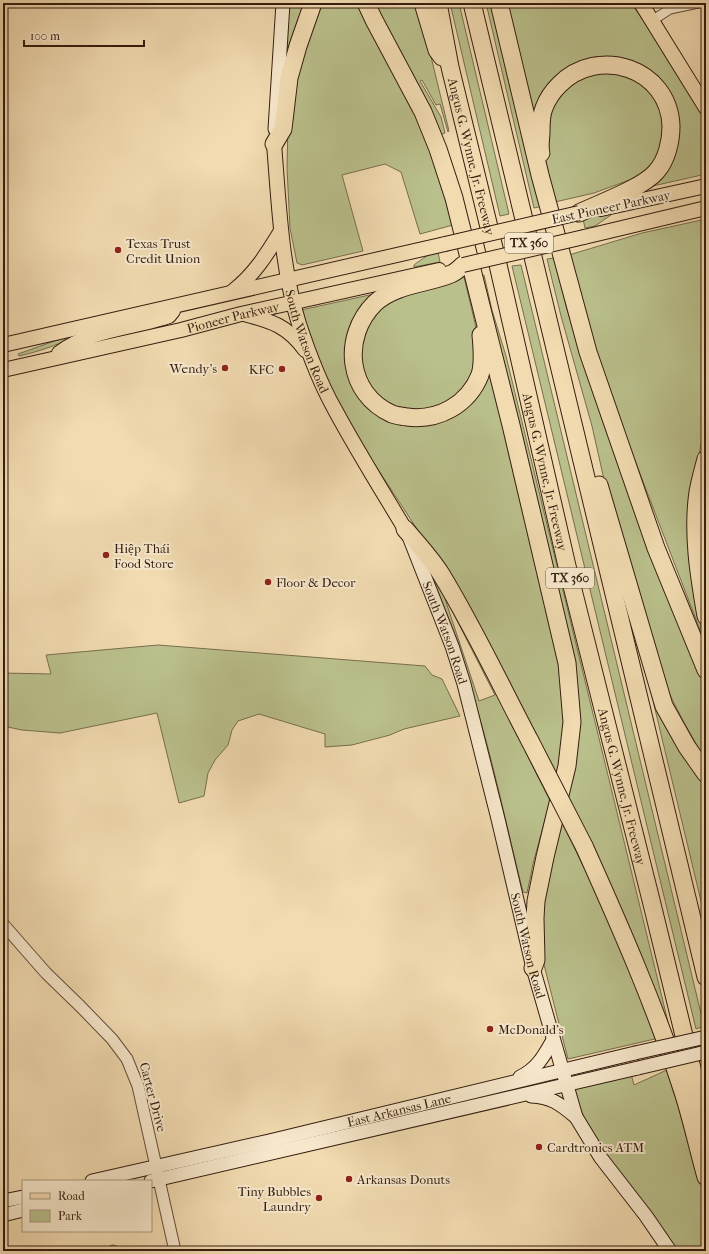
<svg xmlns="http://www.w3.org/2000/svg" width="709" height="1254" font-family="'IM FELL French Canon',serif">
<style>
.green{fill:#bac08c;stroke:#776e4e;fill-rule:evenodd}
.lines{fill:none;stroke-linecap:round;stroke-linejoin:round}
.minor-casing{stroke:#644c38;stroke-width:11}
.tertiary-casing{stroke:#644c38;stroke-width:13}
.secondary-casing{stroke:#341d0f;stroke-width:15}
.primary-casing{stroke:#341d0f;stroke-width:16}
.motorway-casing{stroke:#341d0f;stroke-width:19}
.minor{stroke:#f7e8cc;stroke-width:9}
.tertiary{stroke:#f7e8cc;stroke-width:11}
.secondary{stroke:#f7e8cc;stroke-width:13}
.primary{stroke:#f2dbb1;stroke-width:14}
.motorway{stroke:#f2dbb1;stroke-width:17}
.secondary-bridge-casing{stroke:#341d0f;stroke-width:15;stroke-linecap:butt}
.primary-bridge-casing{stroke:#341d0f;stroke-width:16;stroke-linecap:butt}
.motorway-bridge-casing{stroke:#341d0f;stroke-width:19;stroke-linecap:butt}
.secondary-bridge{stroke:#f7e8cc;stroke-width:13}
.primary-bridge{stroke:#f2dbb1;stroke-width:14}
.motorway-bridge{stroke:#f2dbb1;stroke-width:17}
.poi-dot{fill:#8f2418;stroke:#f7e8cc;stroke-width:1.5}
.labels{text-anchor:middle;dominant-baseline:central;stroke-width:4;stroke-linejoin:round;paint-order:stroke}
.shield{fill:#f7e8cc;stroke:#6e5a48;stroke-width:1}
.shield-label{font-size:12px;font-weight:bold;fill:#341d0f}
.street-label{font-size:13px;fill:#341d0f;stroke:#f7e8cc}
.poi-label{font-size:13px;fill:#341d0f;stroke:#f7e8cc;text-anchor:start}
</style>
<rect width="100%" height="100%" fill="#f2dbb1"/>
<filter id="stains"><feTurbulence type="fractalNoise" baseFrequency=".005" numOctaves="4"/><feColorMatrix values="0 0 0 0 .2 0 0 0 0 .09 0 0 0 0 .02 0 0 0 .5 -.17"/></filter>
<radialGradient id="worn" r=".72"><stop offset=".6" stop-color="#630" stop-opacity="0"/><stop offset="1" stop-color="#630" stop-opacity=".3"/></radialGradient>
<!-- green -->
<g class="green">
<polygon points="287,3 304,3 288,48 285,47"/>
<polygon points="317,3 357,3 415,113 432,155 453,225 420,234 401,172 385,164 342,175 363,251 302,265 297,263 290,228 287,168 288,121 295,74"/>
<polygon points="373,3 418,3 449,131 448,132 440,104 436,105 422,80 420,81 441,117 445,133 440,135"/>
<polygon points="450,3 459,3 509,214 500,216"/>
<polygon points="486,3 493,3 543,206 534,208"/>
<polygon points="504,3 631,3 675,66 704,116 706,121 706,174 644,188 675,126 625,60 611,57 595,57 565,70 555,77 538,111 530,112"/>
<path d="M603 67 643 79 666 120 661 153 643 175 594 193 555 202C550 183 539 144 545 125 549 112 556 98 562 85Z"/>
<polygon points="610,213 611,215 595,226 585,228 583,219"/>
<polygon points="706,219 706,420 695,474 691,564 702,635 604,380 569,255 642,233"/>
<path d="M438 252 440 262 414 267V265C422 259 428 254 438 252Z"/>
<path d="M555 258 566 306 585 368 704 679 706 685V760C689 733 674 705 661 675L605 484 592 426 561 316 547 259Z"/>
<polygon points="521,265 704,1026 696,1029 512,266"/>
<polygon points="484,275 492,310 506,356 668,1022 664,1023 564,795 575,701 479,276"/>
<polygon points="464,277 475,323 478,345 477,363 462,394 439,409 408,412 376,397 357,361 365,318 377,306 434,284"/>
<polygon points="374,294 351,330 372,405 437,419 491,365 552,620 565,704 558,783 440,564 356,436 329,385 314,350 301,310"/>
<path d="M81 333C61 344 41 351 19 356L18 354 60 339Z"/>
<path d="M421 554 425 556 526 751H525L550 801 533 864 527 893 523 892C507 829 494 764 475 702 460 651 440 603 421 554ZM445 599H446L495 695 479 701Z"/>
<polygon points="158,645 425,666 432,675 442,679 460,716 404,729 390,735 352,745 325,747 325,734 259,714 238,721 232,730 228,745 215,760 208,773 204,796 179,803 157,713 60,733 22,730 3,726 3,673 51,674 46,655"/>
<polygon points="649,684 706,782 706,922"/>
<polygon points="560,819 600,900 659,1038 568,1059 539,945 538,919"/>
<polygon points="669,1069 696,1155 706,1199 706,1251 676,1251 603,1153 585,1120 572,1088 631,1074 634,1085"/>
</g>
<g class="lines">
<!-- minor casing -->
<g class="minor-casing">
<g id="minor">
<polyline points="653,20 670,9 698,3"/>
<polyline points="113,1250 113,1251"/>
</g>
</g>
<!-- tertiary casing -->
<g class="tertiary-casing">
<polyline id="tertiary" points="3,924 46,973 80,1006 112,1039 127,1059 138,1086 175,1251"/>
</g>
<!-- secondary casing -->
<g class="secondary-casing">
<g id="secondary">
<polyline points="275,129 283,3"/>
<path id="s1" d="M410 539 452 646 464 684 498 819 533 968 576 1117 601 1158 646 1216 670 1251"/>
<path d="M520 1077C537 1069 544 1056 553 1040"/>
<path d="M531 1096C552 1097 560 1104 576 1117"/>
<path id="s2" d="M92 1181 269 1141 635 1053"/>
<polyline points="151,1181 638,1068"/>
<polyline points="3,1201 23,1197"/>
<polyline points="3,1215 23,1210"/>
</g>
</g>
<!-- primary casing -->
<g class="primary-casing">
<g id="primary">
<polyline points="641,3 706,108"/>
<path id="s3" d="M274 144C279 204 281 266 299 324 308 351 320 383 334 408 356 449 381 489 405 529"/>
<polyline points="601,209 706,186"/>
<polyline points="584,237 706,208"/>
<path d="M233 291C254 275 267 254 281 231"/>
<path d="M244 314C271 321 288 326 305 350"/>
<polyline points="3,345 445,244"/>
<path d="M59 353C87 331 130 328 163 318L169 316 173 311"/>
<path id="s4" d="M3 370 181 330 241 314 439 270"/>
</g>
</g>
<!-- motorway casing -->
<g class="motorway-casing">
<g id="motorway">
<polyline points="366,3 374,20 423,112 438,149 454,198 511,425 567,663 572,722 567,766 545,857 536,901 535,918 536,960 533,968"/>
<polyline points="423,3 437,50 442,57"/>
<path id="s5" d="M438 3 450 67 496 256 567 566 651 900 706 1126"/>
<polyline points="472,3 706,977"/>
<polyline points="499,3 540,175 588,352 656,548 706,670"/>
<polyline points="274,144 283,129 289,78 298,46 313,3"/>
<path d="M541 153C539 146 541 139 541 132 541 124 541 115 544 108 547 100 553 91 559 85 598 45 669 68 671 126 671 141 667 160 656 172 642 188 600 203 579 213"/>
<path d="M463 265C460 268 456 272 451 274 427 284 396 284 375 303 341 337 347 394 392 414 397 416 402 416 407 417 438 421 468 405 480 375 484 362 482 348 481 335"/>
<path d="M706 459C703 470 700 481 698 492 692 533 699 576 706 616"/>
<polyline points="599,485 664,706 687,747 706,774"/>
<path d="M405 529C417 543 431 558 441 574 474 628 501 686 530 741"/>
<path d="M584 846C620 926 656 1008 683 1092 692 1120 698 1149 706 1177"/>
</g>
</g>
<!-- minor -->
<use href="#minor" class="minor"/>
<!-- tertiary -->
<use href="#tertiary" class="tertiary"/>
<!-- secondary -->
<use href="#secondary" class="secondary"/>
<!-- primary -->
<use href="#primary" class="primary"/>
<!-- motorway -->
<use href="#motorway" class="motorway"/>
<!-- secondary-bridge casing -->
<g class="secondary-bridge-casing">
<g id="secondary-bridge">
<polyline points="635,1053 706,1037"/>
<polyline points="638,1068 706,1052"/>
</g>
</g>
<!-- primary-bridge casing -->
<g class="primary-bridge-casing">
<g id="primary-bridge">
<polyline points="445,244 579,213"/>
<polyline points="463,265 584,237"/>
</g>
</g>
<!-- motorway-bridge casing -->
<g class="motorway-bridge-casing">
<polyline id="motorway-bridge" points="530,741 584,846"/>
</g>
<!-- secondary-bridge -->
<use href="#secondary-bridge" class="secondary-bridge"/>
<!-- primary-bridge -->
<use href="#primary-bridge" class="primary-bridge"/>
<!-- motorway-bridge -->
<use href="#motorway-bridge" class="motorway-bridge"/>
</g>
<!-- markers -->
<g class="poi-dot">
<circle cx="118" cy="250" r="4"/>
<circle cx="225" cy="368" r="4"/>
<circle cx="282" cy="369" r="4"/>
<circle cx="106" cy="555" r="4"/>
<circle cx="268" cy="582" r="4"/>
<circle cx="490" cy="1029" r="4"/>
<circle cx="539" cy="1147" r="4"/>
<circle cx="349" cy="1179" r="4"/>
<circle cx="319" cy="1198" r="4"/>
</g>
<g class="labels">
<!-- shield labels -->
<g class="shield">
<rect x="505" y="233" width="48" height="20" rx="3"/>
<rect x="546" y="568" width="48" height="20" rx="3"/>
</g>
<g class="shield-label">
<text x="529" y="243">TX 360</text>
<text x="570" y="578">TX 360</text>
</g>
<!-- street labels -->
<g class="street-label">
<text stroke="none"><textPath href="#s5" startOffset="157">Angus G. Wynne, Jr. Freeway</textPath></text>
<text transform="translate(611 207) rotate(-12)">East Pioneer Parkway</text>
<text stroke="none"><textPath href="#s4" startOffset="236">Pioneer Parkway</textPath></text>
<text stroke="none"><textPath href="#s3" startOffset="201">South Watson Road</textPath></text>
<text stroke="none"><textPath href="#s5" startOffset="481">Angus G. Wynne, Jr. Freeway</textPath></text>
<text stroke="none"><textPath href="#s1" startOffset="100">South Watson Road</textPath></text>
<text stroke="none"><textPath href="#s5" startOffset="805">Angus G. Wynne, Jr. Freeway</textPath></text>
<text stroke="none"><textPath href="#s1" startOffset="424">South Watson Road</textPath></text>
<text transform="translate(153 1097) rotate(75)">Carter Drive</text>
<text stroke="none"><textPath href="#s2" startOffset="315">East Arkansas Lane</textPath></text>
</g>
<!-- poi labels -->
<g class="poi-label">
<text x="126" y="243">Texas Trust<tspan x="126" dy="15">Credit Union</tspan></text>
<text x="217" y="368" text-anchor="end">Wendy's</text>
<text x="274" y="369" text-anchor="end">KFC</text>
<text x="114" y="548">Hiệp Thái<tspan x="114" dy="15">Food Store</tspan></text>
<text x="276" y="582">Floor &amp; Decor</text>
<text x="498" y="1029">McDonald's</text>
<text x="547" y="1147">Cardtronics ATM</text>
<text x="357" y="1179">Arkansas Donuts</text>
<text x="311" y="1191" text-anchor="end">Tiny Bubbles<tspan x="311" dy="15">Laundry</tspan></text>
</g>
</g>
<!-- margin -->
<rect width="709" height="1254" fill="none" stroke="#f2dbb1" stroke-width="16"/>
<rect x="4" y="4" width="701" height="1246" fill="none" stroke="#341d0f" stroke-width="2"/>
<rect x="8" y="8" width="693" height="1238" fill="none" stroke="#341d0f"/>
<!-- legend -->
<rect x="22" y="1180" width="130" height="52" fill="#f7e8cc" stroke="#a99780"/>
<rect x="30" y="1193" width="20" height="6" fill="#f2dbb1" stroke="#a99780"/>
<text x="58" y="1200" font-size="12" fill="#341d0f">Road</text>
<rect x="30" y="1210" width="20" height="12" fill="#bac08c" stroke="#a99780"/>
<text x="58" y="1220" font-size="12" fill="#341d0f">Park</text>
<!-- scale -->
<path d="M24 40v6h120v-6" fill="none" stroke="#341d0f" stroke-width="2"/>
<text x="30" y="40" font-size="12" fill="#341d0f" stroke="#f7e8cc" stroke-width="3" paint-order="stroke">100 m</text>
<rect width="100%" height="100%" filter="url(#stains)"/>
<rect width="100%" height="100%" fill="url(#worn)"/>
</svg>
